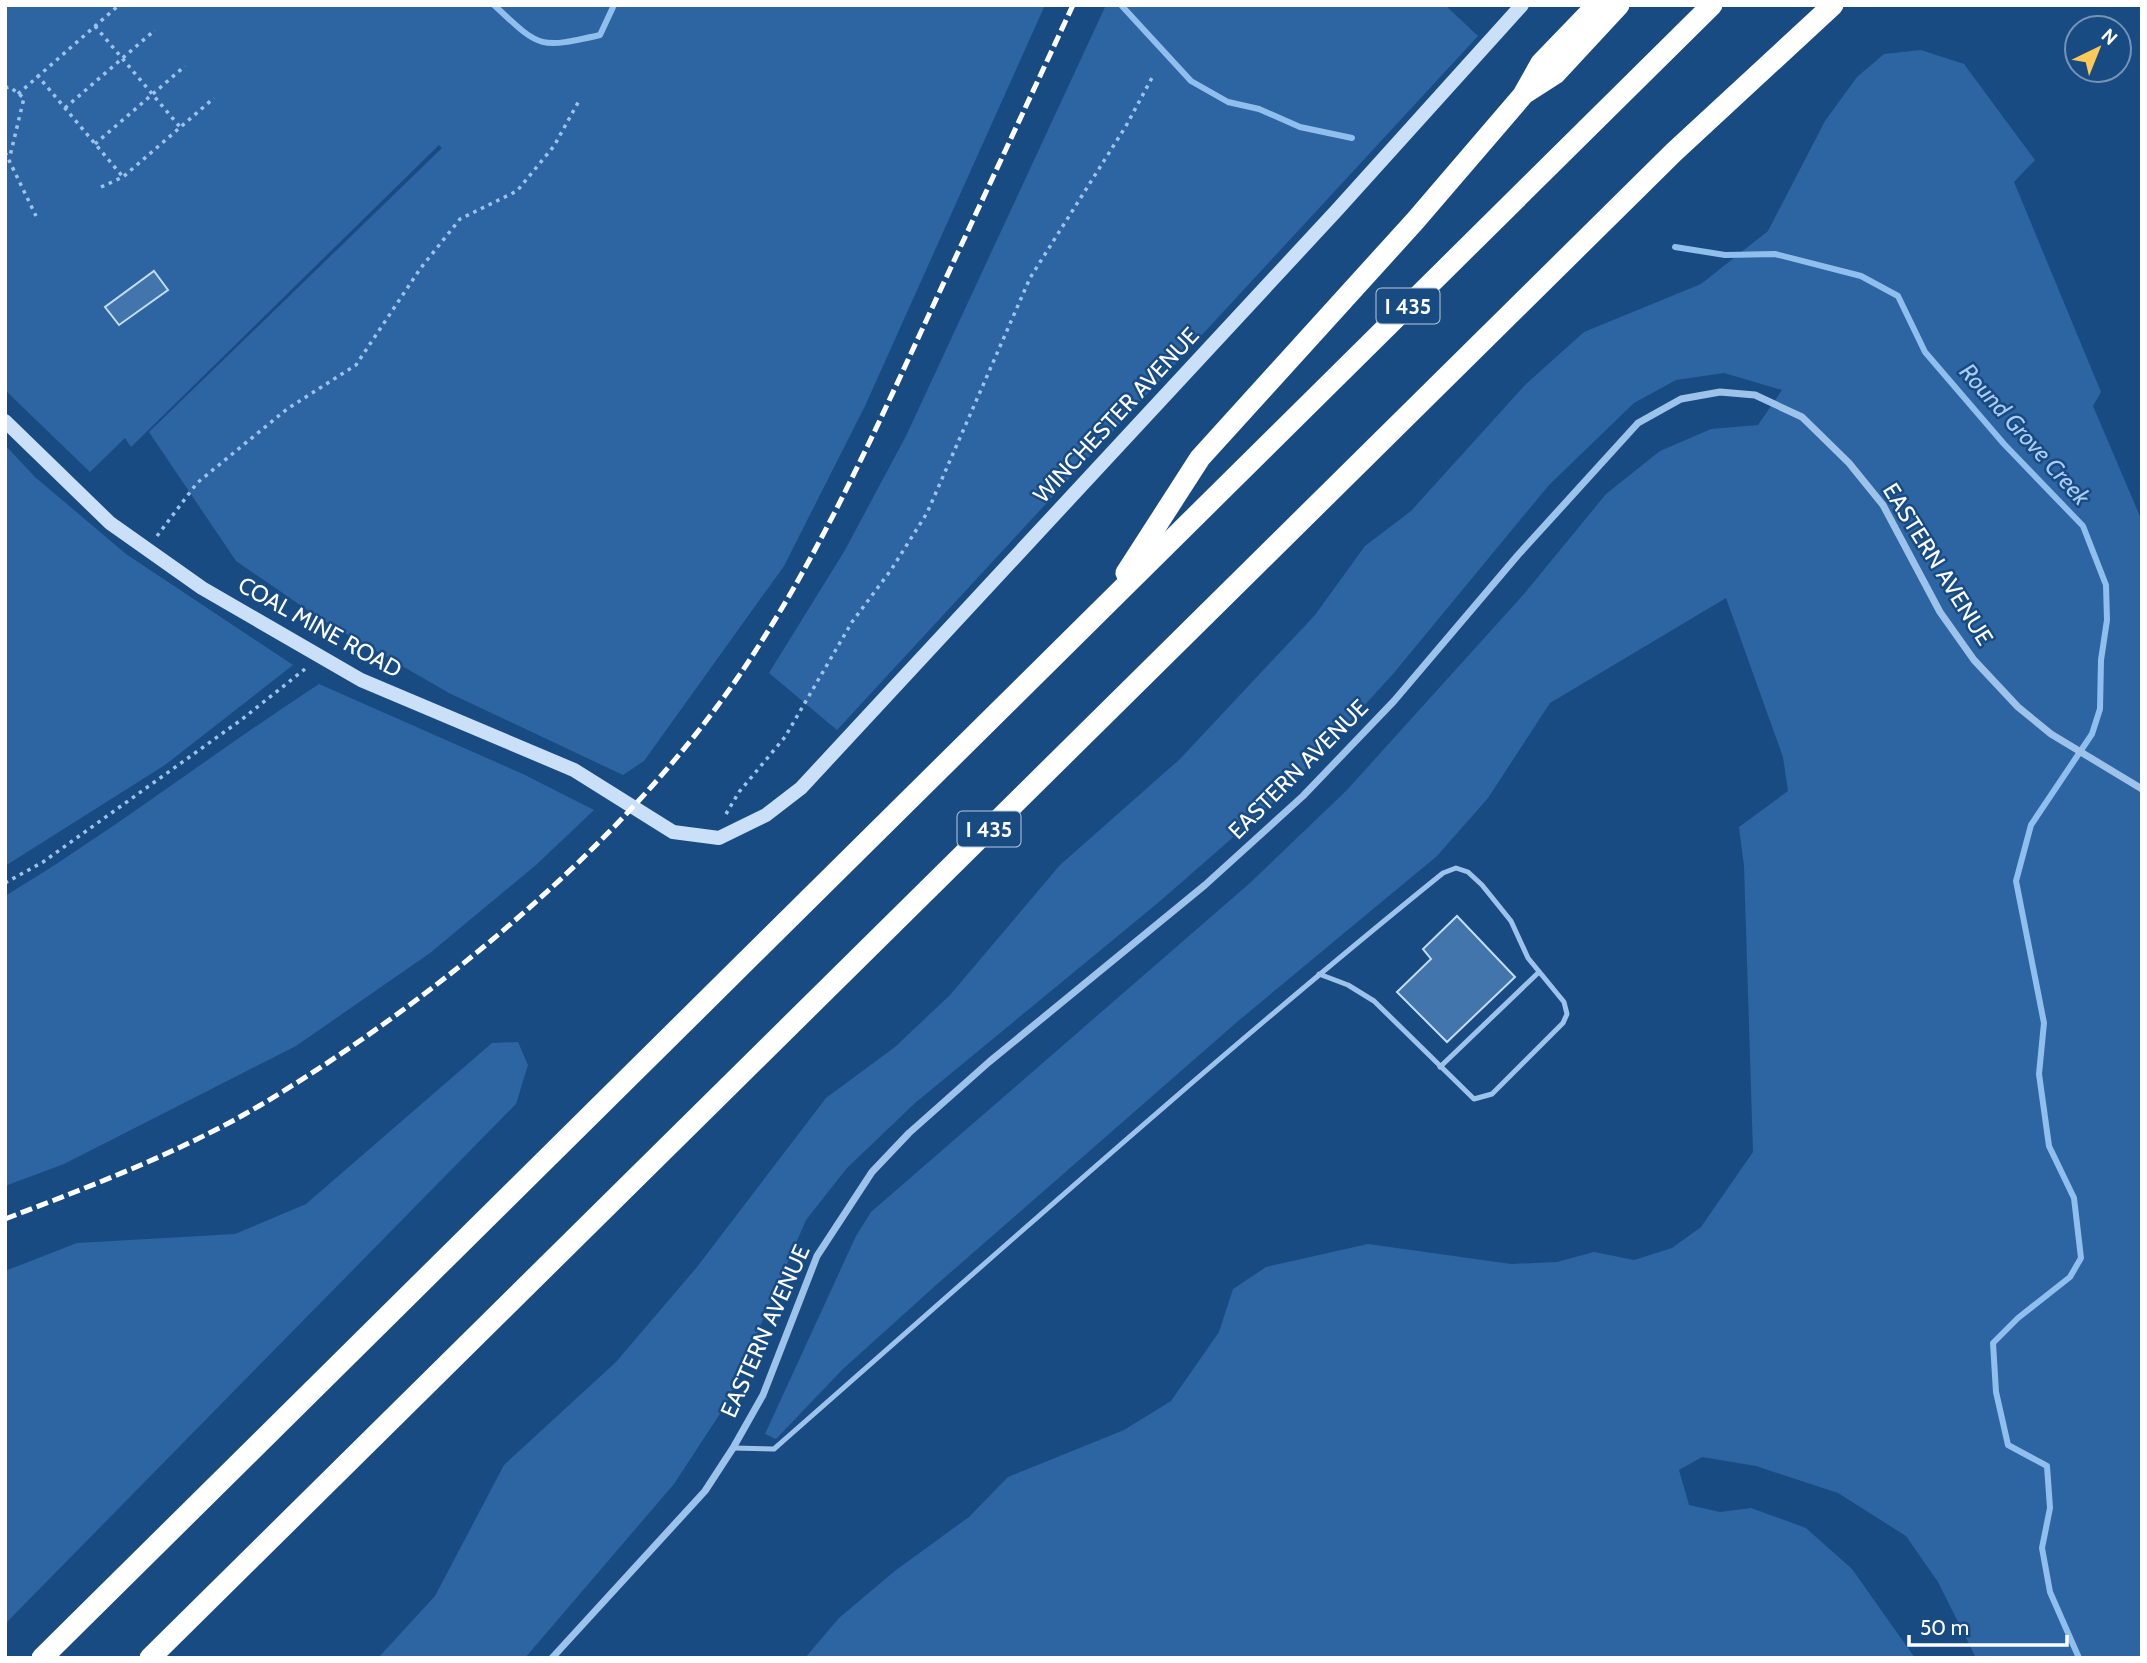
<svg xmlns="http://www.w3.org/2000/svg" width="2147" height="1663" font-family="Cabin,sans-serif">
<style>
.green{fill:#2c65a2}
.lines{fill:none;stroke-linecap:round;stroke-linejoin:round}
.stream{stroke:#90bfee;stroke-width:6}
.building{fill:#4275ac;stroke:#c3ddf9;stroke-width:2}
.path{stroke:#9ec3eb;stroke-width:3.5;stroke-dasharray:3.5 5;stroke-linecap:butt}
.lane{stroke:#9ec3eb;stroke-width:5}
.street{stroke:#9ec3eb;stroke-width:7}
.secondary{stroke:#cadff8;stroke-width:14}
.highway{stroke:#fff;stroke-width:21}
.rail{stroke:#fff;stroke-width:5;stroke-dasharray:12 5;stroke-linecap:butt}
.labels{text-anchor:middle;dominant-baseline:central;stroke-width:5;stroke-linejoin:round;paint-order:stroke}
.shield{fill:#194b83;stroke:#bac9da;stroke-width:2}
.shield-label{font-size:21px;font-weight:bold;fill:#fff}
.street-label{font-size:23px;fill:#fff;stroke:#194b83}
.water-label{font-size:24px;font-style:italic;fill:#a9cdf3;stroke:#194b83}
</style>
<rect width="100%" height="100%" fill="#194b83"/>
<!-- green -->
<g class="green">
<polygon points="5,5 1045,5 865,406 784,566 644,761 623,775 449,693 319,618 236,561 149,432 442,148 439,145 131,447 125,438 90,472 5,390"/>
<polygon points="1106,5 1445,5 1478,36 837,730 769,673 845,550 906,436"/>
<polygon points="1921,50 1964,64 2035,160 2014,182 2101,392 2093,406 2142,521 2142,1658 1976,1658 1938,1582 1906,1536 1838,1493 1756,1466 1702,1457 1679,1470 1689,1505 1720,1512 1751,1508 1806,1528 1852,1569 1915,1658 805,1658 839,1618 896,1570 969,1517 1008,1477 1124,1430 1171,1401 1219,1332 1233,1289 1266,1267 1368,1244 1511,1264 1557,1262 1594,1252 1634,1260 1672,1248 1701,1227 1753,1152 1744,866 1739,827 1788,791 1783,757 1726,598 1550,703 1488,798 1437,856 1237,1022 935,1286 843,1369 776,1439 765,1434 856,1236 871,1212 1250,883 1347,790 1524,594 1606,494 1660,451 1711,429 1758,425 1782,390 1724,373 1676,380 1634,403 1549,485 1393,674 1286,791 1159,902 915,1103 847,1168 806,1220 727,1403 674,1484 525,1658 378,1658 435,1596 504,1465 616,1362 697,1267 826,1098 895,1047 950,995 1060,865 1180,759 1315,615 1365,546 1411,511 1525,385 1584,332 1701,284 1768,231 1825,121 1857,77 1884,54"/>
<polygon points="5,445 35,477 126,554 293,665 165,765 5,866"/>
<path d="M319 684 523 774 594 810 536 865 430 953 296 1046 64 1164 5 1186V896C113 831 213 753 319 684Z"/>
<polygon points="518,1042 528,1065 516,1104 5,1624 5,1271 77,1243 235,1234 306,1204 492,1043"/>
</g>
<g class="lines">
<!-- stream -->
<g class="stream">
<path d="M494 5C540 48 538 49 600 35L614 5"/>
<polyline points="1121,5 1191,81 1228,102 1259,109 1300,127 1352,138"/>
<polyline points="1675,247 1725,255 1775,254 1861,276 1898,296 1925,352 2004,444 2083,526 2106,585 2107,620 2101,660 2100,709 2092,734 2031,825 2016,881 2044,1023 2039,1074 2049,1146 2074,1198 2081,1258 2070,1277 2018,1318 1993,1343 1996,1392 2008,1445 2047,1466 2050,1508 2042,1548 2050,1592 2079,1658"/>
</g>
</g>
<!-- building -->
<g class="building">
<polygon points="154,271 168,290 119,325 105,307"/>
<polygon points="1457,916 1515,977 1447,1042 1397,992 1431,959 1423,949"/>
</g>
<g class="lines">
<!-- path -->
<g class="path">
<polyline points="95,26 180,127"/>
<polyline points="37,75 123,177"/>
<polyline points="5,88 10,87 24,98 10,156"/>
<polyline points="18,94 119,5"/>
<polyline points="65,108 155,30"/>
<polyline points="95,144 185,66"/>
<polyline points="5,152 36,216"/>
<polyline points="101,187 123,177 214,98"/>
<polyline points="157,536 197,483 287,409 356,365 420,269 460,219 517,191 554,146 580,99"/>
<polyline points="726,814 739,792 785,737 852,622 891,570 927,513 1030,278 1126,126 1154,74"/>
<polyline points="5,883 43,862 241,720 305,669"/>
</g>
<!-- lane -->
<g class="lane">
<polyline points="1440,1067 1539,972"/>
<path d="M733 1448 774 1449C995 1255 1214 1058 1443 873L1456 868 1468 872 1482 885 1511 921 1528 958 1564 1002 1567 1014 1563 1023 1492 1094 1474 1099 1374 1001 1348 985 1319 974"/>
</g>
<!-- street -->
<polyline class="street" points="552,1658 705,1491 733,1448 763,1395 817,1256 872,1172 909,1133 989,1062 1205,885 1303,796 1394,701 1518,555 1638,423 1681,399 1720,392 1755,395 1802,417 1849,463 1883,505 1940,612 1974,660 2018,707 2051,734 2142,789"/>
<!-- secondary -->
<polyline class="secondary" points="5,421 110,523 202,588 361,680 574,770 673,832 719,838 766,815 801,788 1337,210 1522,5"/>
<!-- highway -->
<g class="highway">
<polyline points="1527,92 1555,74 1619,5"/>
<polyline points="1126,573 1200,458 1415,221 1523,95 1541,63 1597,5"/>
<polyline points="42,1658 1712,5"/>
<polyline points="150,1658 1674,152 1833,5"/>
</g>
<!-- rail -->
<path class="rail" d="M5 1219C91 1186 179 1153 259 1106 431 1003 619 848 734 683 809 575 865 453 920 334 971 224 1022 115 1073 5"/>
</g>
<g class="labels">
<!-- shield labels -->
<g class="shield">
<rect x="1376.5" y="288.5" width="63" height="35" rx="5"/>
<rect x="957.5" y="811.5" width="63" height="35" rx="5"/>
</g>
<g class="shield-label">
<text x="1408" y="306">I 435</text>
<text x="989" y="829">I 435</text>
</g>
<!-- street labels -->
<g class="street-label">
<text transform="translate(1116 415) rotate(-47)">WINCHESTER AVENUE</text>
<text transform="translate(1938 564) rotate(58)">EASTERN AVENUE</text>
<text transform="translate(320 627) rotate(29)">COAL MINE ROAD</text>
<text transform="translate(1298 769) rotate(-45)">EASTERN AVENUE</text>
<text transform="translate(765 1331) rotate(-66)">EASTERN AVENUE</text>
</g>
<!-- water labels -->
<g class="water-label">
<text transform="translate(2025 434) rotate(48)">Round Grove Creek</text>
</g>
</g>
<!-- border -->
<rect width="2147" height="1663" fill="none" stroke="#ffffff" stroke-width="14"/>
<!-- north arrow -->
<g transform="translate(2098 49) rotate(43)"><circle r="33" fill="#194b83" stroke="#7593b5" stroke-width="2"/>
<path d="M0-5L12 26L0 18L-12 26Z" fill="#fec959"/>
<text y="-10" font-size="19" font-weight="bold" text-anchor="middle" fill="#ffffff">N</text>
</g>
<!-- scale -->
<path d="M1909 1635v10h158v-10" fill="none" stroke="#ffffff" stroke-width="3.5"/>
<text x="1920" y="1635" font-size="21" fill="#ffffff" stroke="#194b83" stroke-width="5" paint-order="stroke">50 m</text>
</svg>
